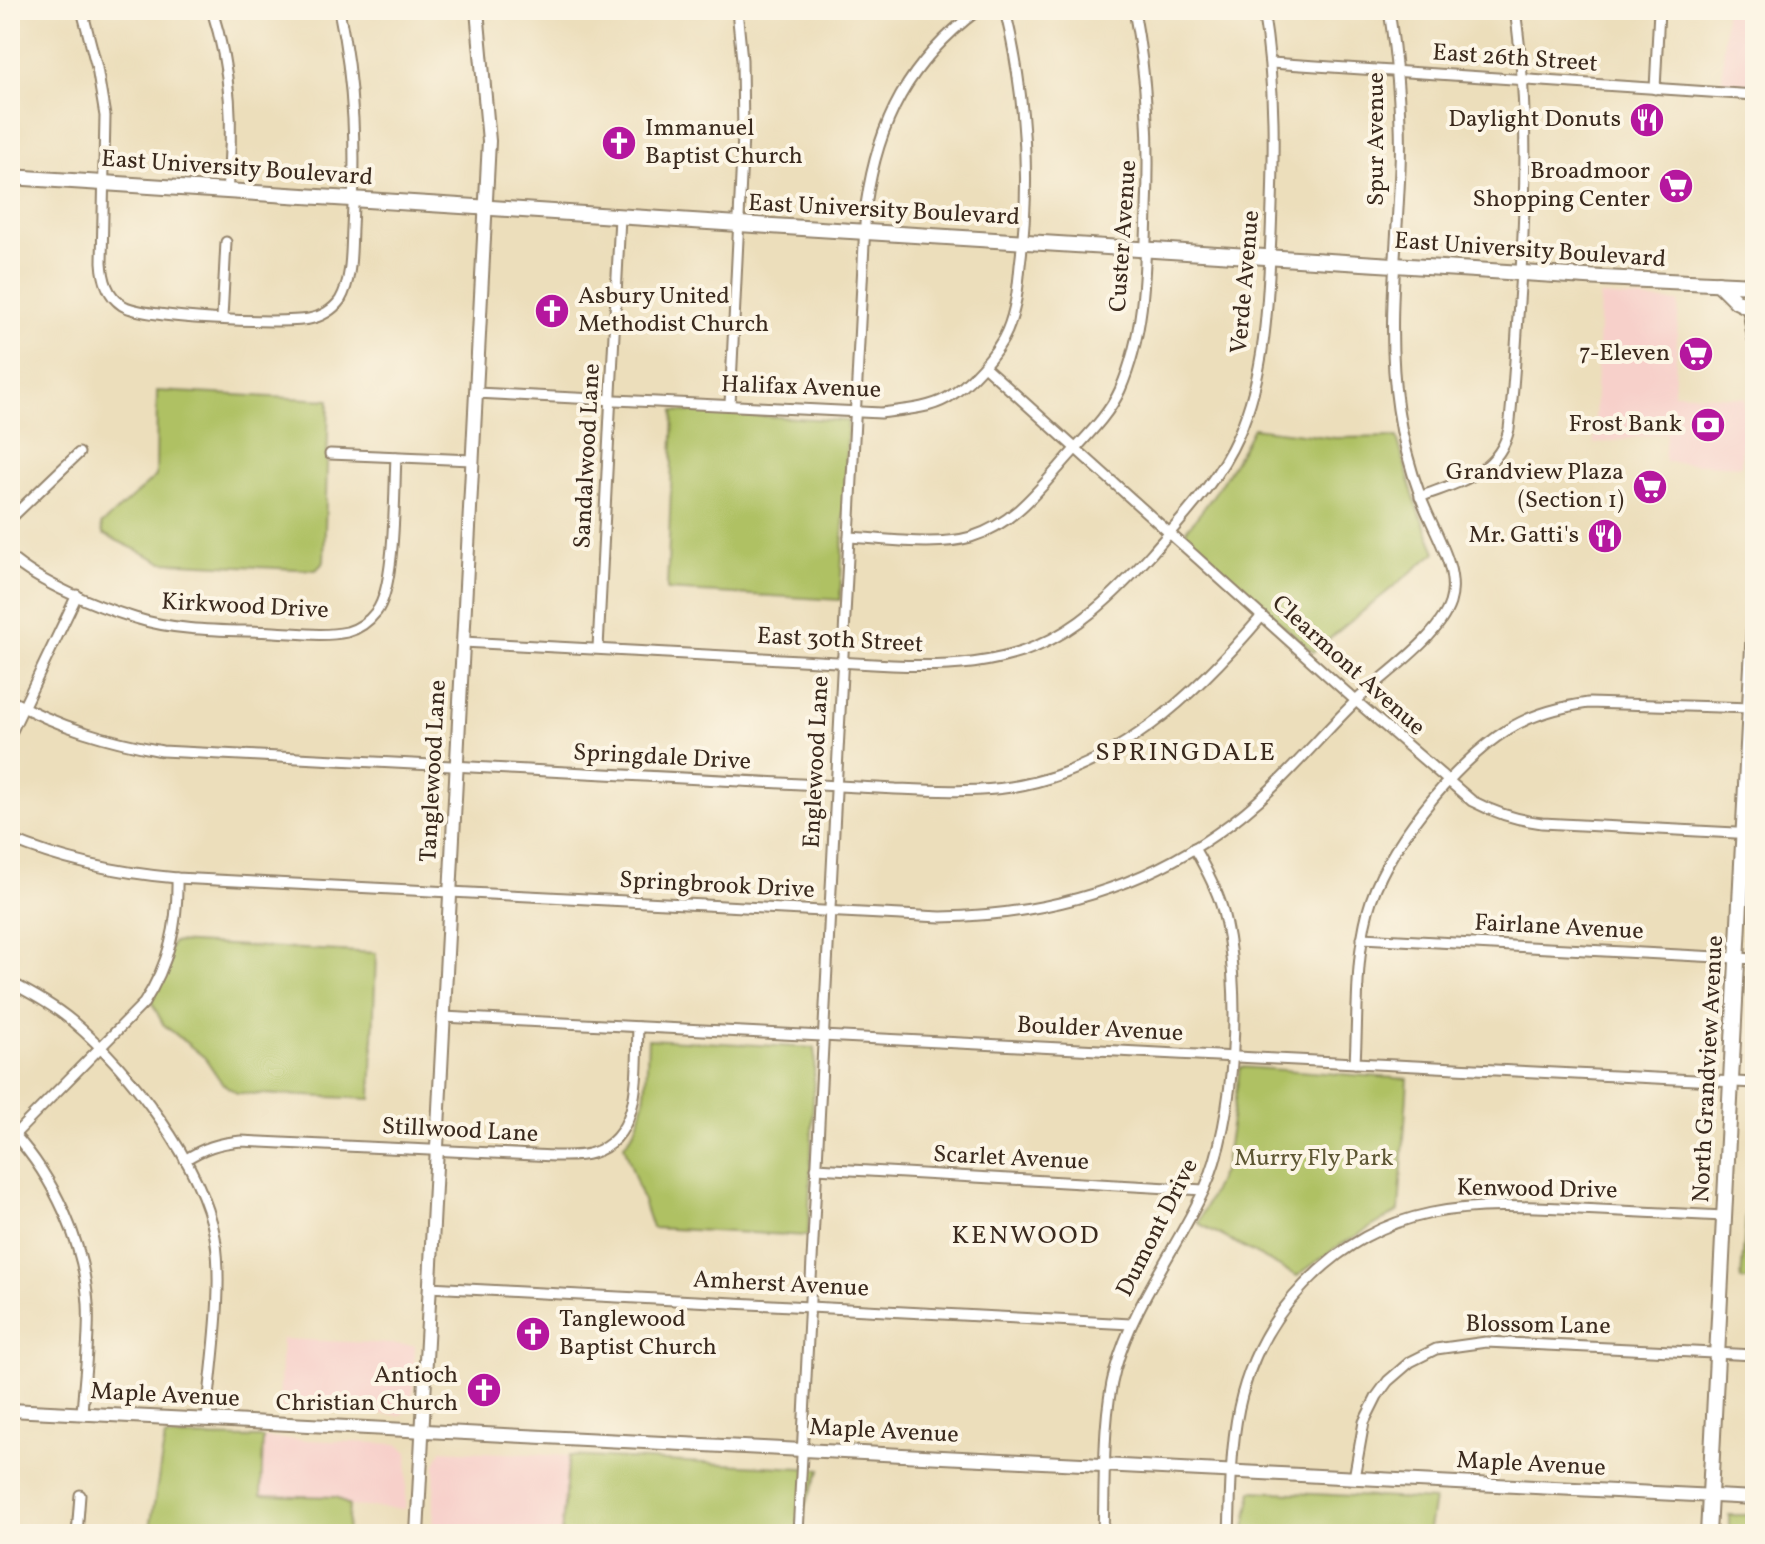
<svg xmlns="http://www.w3.org/2000/svg" width="1765" height="1544" font-family="Vollkorn,serif">
<style>
.built{fill:#f7d0ca}
.green{fill:#afc164;stroke:#757641;stroke-width:2}
.lines{fill:none;stroke-linecap:round;stroke-linejoin:round}
.street-casing{stroke:#94846c;stroke-width:13}
.secondary-casing{stroke:#94846c;stroke-width:16}
.primary-casing{stroke:#94846c;stroke-width:18}
.street{stroke:#fff;stroke-width:9}
.secondary{stroke:#fff;stroke-width:12}
.primary{stroke:#fff;stroke-width:14}
.labels{text-anchor:middle;dominant-baseline:central;stroke-width:8;stroke-linejoin:round;paint-order:stroke}
.street-label{font-size:24px;fill:#3b2a1e;stroke:#fcf5e5}
.poi-label{font-size:24px;fill:#3b2a1e;stroke:#fcf5e5;text-anchor:end}
.park-label{font-size:24px;fill:#5e5733;stroke:#fcf5e5}
.neighbourhood-label{font-size:26px;letter-spacing:2px;fill:#3b2a1e;stroke:#fcf5e5}
</style>
<rect width="100%" height="100%" fill="#fcf5e5"/>
<filter id="ink" filterUnits="userSpaceOnUse"><feTurbulence type="fractalNoise" baseFrequency=".0125" numOctaves="2"/><feDisplacementMap in="SourceGraphic" scale="16" xChannelSelector="R" yChannelSelector="G"/><feConvolveMatrix kernelMatrix="1 2 1 2 8 2 1 2 1" color-interpolation-filters="sRGB"/></filter>
<filter id="wash" filterUnits="userSpaceOnUse"><feTurbulence type="fractalNoise" baseFrequency=".006" numOctaves="4" result="noise"/><feDisplacementMap in="SourceGraphic" scale="32" xChannelSelector="R" yChannelSelector="G"/><feGaussianBlur stdDeviation="1.8" result="paint"/><feColorMatrix in="noise" values="0 0 0 0 0 0 0 0 0 0 0 0 0 0 0 0 0 1.4 0 .05"/><feComposite in="paint" operator="in"/></filter>
<g filter="url(#wash)">
<rect width="100%" height="100%" fill="#ecdebb"/>
<!-- built -->
<g class="built">
<polygon points="1725,10 1755,10 1755,87 1722,85"/>
<polygon points="1600,296 1679,302 1674,393 1745,398 1741,466 1664,462 1666,433 1594,444"/>
<polygon points="282,1339 415,1345 412,1408 401,1415 279,1409"/>
<polygon points="263,1438 398,1444 408,1452 405,1509 349,1506 337,1497 261,1495"/>
<polygon points="441,1450 569,1456 561,1534 433,1534 435,1464"/>
</g>
<!-- green -->
<g class="green">
<polygon points="157,391 329,400 324,562 316,570 162,562 103,534 101,525 156,476"/>
<polygon points="674,411 848,421 840,600 667,590"/>
<path d="M1253 428 1335 438 1397 437 1416 505 1436 552 1313 652 1189 540 1186 530C1214 499 1234 465 1253 428Z"/>
<polygon points="173,942 376,953 371,1099 237,1093 222,1083 205,1058 163,1024 149,997"/>
<path d="M648 1039 815 1048 808 1236 652 1228 624 1145C649 1117 646 1076 648 1039Z"/>
<polygon points="1240,1067 1408,1079 1399,1211 1335,1248 1297,1276 1198,1223 1225,1165"/>
<polygon points="1755,1100 1755,1280 1741,1280"/>
<polygon points="165,1437 263,1438 261,1495 337,1497 349,1506 347,1534 149,1534"/>
<polygon points="569,1456 821,1469 798,1520 798,1534 561,1534"/>
<polygon points="1252,1491 1434,1500 1428,1534 1244,1534"/>
<rect x="1729" y="1515" width="26" height="19"/>
</g>
</g>
<g filter="url(#ink)">
<g class="lines">
<!-- street casing -->
<g class="street-casing">
<g id="street">
<path d="M82 10 97 68 105 116 102 262C103 279 107 295 122 305 143 319 282 324 309 319 321 317 333 310 340 300 352 280 351 251 352 228 356 151 355 87 339 10"/>
<path d="M212 10C231 70 234 128 227 191"/>
<polyline points="1271,63 1755,95"/>
<polyline points="1655,89 1659,10"/>
<polyline points="222,318 226,242"/>
<path d="M984 366 1356 701 1472 801C1495 813 1516 820 1542 823L1755 834"/>
<path d="M476 393 881 413C902 410 928 409 947 398 968 386 998 353 1007 331 1016 310 1018 287 1020 265 1031 180 1025 93 1005 10"/>
<polyline points="730,405 743,135 742,60 737,10"/>
<polyline points="330,454 472,460"/>
<path d="M1420 497C1458 482 1499 474 1509 429 1514 387 1516 344 1519 302 1526 204 1529 107 1515 10"/>
<polyline points="10,519 79,453"/>
<path d="M849 537C886 539 936 547 971 537 1010 525 1034 496 1060 466 1080 442 1107 419 1120 390 1145 333 1145 271 1147 210 1150 140 1147 79 1134 10"/>
<path d="M10 557C41 584 96 606 135 618 179 632 228 630 274 632 297 633 323 637 347 632 358 629 369 621 376 612 396 588 394 490 396 457"/>
<path d="M463 642 892 665C1017 670 1069 646 1152 553 1184 516 1218 481 1238 436 1266 373 1268 302 1271 234 1274 154 1276 89 1263 10"/>
<polyline points="598,648 620,217"/>
<path d="M10 700C58 727 108 741 162 751L896 789C934 790 973 793 1011 787 1117 770 1196 694 1262 616"/>
<polyline points="10,735 77,595"/>
<path d="M10 839C64 862 120 873 177 878L941 917C1059 915 1168 881 1258 801 1293 770 1323 733 1357 700 1384 674 1438 639 1450 603 1461 569 1432 529 1421 498 1411 471 1402 438 1398 409 1386 329 1397 250 1400 169 1402 116 1397 63 1389 10"/>
<polyline points="1362,938 1755,959"/>
<path d="M10 982C32 994 53 1005 72 1021 129 1069 202 1163 215 1237 224 1291 211 1365 207 1420"/>
<polyline points="443,1017 1755,1083"/>
<path d="M1355 1063C1358 1013 1355 960 1368 911 1384 850 1454 763 1507 730 1532 714 1560 707 1588 703L1752 708"/>
<path d="M13 1133C54 1178 84 1243 88 1304 90 1340 84 1378 82 1414"/>
<path d="M15 1134 144 1003C169 964 178 925 177 878"/>
<path d="M185 1160C203 1148 219 1143 241 1141L554 1156C567 1156 580 1157 592 1153 643 1138 636 1069 638 1027"/>
<polyline points="816,1168 1204,1190"/>
<polyline points="429,1287 1131,1324"/>
<polyline points="1354,1478 1364,1422 1377,1396 1388,1381 1410,1362 1436,1349 1486,1342 1755,1355"/>
<polyline points="77,1534 80,1495"/>
<path d="M798 1534 866 205C878 121 909 62 978 10"/>
<path d="M1103 1534C1105 1483 1102 1418 1115 1370 1133 1305 1175 1251 1204 1190 1236 1120 1243 983 1222 908 1216 887 1205 867 1194 848"/>
<path d="M1229 1534C1231 1488 1230 1440 1242 1395 1253 1354 1274 1316 1304 1285 1384 1201 1470 1203 1579 1209 1627 1211 1675 1214 1724 1216"/>
</g>
</g>
<!-- secondary casing -->
<g class="secondary-casing">
<g id="secondary">
<polyline points="10,1410 1755,1498"/>
<polyline points="417,1534 489,141 477,10"/>
</g>
</g>
<!-- primary casing -->
<g class="primary-casing">
<g id="primary">
<polyline points="10,177 739,224 1602,278 1755,285"/>
<polyline points="1718,283 1736,301 1750,308 1755,338"/>
<polyline points="1708,1534 1755,607"/>
</g>
</g>
<!-- street -->
<use href="#street" class="street"/>
<!-- secondary -->
<use href="#secondary" class="secondary"/>
<!-- primary -->
<use href="#primary" class="primary"/>
</g>
</g>
<!-- icons -->
<defs>
<g id="restaurant-disc" transform="scale(1.8)"><circle r="9.5" fill="#b5179e" stroke="#fcf5e5"/><path d="M-5-6h1v4h1v-4h1v4h1v-4h1v5L-1.5 .5V6h-2V.5L-5-1ZM5-6V6H3V1.5H1.5Q1.5-4 5-6Z" fill="#fff"/></g>
<g id="church-disc" transform="scale(1.8)"><circle r="9.5" fill="#b5179e" stroke="#fcf5e5"/><path d="M-1.2-6h2.4v3.5h3.3v2.4h-3.3V6h-2.4V-.1h-3.3v-2.4h3.3Z" fill="#fff"/></g>
<g id="supermarket-disc" transform="scale(1.8)"><circle r="9.5" fill="#b5179e" stroke="#fcf5e5"/><path d="M-6-5.5h2.5l.6 2H6L4.5 2H-2.5L-4.4-4H-6ZM-1.5 3.2a1.3 1.3 0 1 0 .1 0ZM3 3.2a1.3 1.3 0 1 0 .1 0Z" fill="#fff"/></g>
<g id="bank-disc" transform="scale(1.8)"><circle r="9.5" fill="#b5179e" stroke="#fcf5e5"/><path d="M-6-4H6V4H-6ZM0-2.3a2.3 2.3 0 1 0 0 4.6a2.3 2.3 0 1 0 0-4.6Z" fill="#fff"/></g>
</defs>
<g fill-rule="evenodd">
<use href="#restaurant-disc" x="1647" y="120"/>
<use href="#church-disc" x="619" y="143"/>
<use href="#supermarket-disc" x="1676" y="186"/>
<use href="#church-disc" x="552" y="311"/>
<use href="#supermarket-disc" x="1696" y="354"/>
<use href="#bank-disc" x="1708" y="425"/>
<use href="#supermarket-disc" x="1650" y="487"/>
<use href="#restaurant-disc" x="1605" y="536"/>
<use href="#church-disc" x="533" y="1334"/>
<use href="#church-disc" x="484" y="1390"/>
</g>
<g class="labels">
<!-- street labels -->
<g class="street-label">
<text transform="translate(1515 59) rotate(4)">East 26th Street</text>
<text transform="translate(1377 139) rotate(-90)">Spur Avenue</text>
<text transform="translate(237 169) rotate(4)">East University Boulevard</text>
<text transform="translate(884 211) rotate(3)">East University Boulevard</text>
<text transform="translate(1124 236) rotate(-86)">Custer Avenue</text>
<text transform="translate(1530 251) rotate(4)">East University Boulevard</text>
<text transform="translate(1246 282) rotate(-85)">Verde Avenue</text>
<text transform="translate(801 388) rotate(2)">Halifax Avenue</text>
<text transform="translate(588 456) rotate(-87)">Sandalwood Lane</text>
<text transform="translate(245 607) rotate(3)">Kirkwood Drive</text>
<text transform="translate(840 641) rotate(3)">East 30th Street</text>
<text transform="translate(1348 666) rotate(42)">Clearmont Avenue</text>
<text transform="translate(662 758) rotate(3)">Springdale Drive</text>
<text transform="translate(817 762) rotate(-87)">Englewood Lane</text>
<text transform="translate(434 771) rotate(-87)">Tanglewood Lane</text>
<text transform="translate(717 886) rotate(3)">Springbrook Drive</text>
<text transform="translate(1559 928) rotate(3)">Fairlane Avenue</text>
<text transform="translate(1100 1030) rotate(3)">Boulder Avenue</text>
<text transform="translate(1709 1069) rotate(-87)">North Grandview Avenue</text>
<text transform="translate(460 1131) rotate(3)">Stillwood Lane</text>
<text transform="translate(1011 1159) rotate(3)">Scarlet Avenue</text>
<text transform="translate(1537 1190) rotate(1)">Kenwood Drive</text>
<text transform="translate(1158 1228) rotate(-63)">Dumont Drive</text>
<text transform="translate(781 1285) rotate(3)">Amherst Avenue</text>
<text transform="translate(1538 1326) rotate(1)">Blossom Lane</text>
<text transform="translate(165 1396) rotate(3)">Maple Avenue</text>
<text transform="translate(884 1432) rotate(3)">Maple Avenue</text>
<text transform="translate(1531 1465) rotate(3)">Maple Avenue</text>
</g>
<!-- poi labels -->
<g class="poi-label">
<text x="1621" y="120">Daylight Donuts</text>
<text x="645" y="129" text-anchor="start">Immanuel<tspan x="645" dy="28">Baptist Church</tspan></text>
<text x="1650" y="172">Broadmoor<tspan x="1650" dy="28">Shopping Center</tspan></text>
<text x="578" y="297" text-anchor="start">Asbury United<tspan x="578" dy="28">Methodist Church</tspan></text>
<text x="1670" y="354">7-Eleven</text>
<text x="1682" y="425">Frost Bank</text>
<text x="1624" y="473">Grandview Plaza<tspan x="1624" dy="28">(Section 1)</tspan></text>
<text x="1579" y="536">Mr. Gatti's</text>
<text x="559" y="1320" text-anchor="start">Tanglewood<tspan x="559" dy="28">Baptist Church</tspan></text>
<text x="458" y="1376">Antioch<tspan x="458" dy="28">Christian Church</tspan></text>
</g>
<!-- park labels -->
<g class="park-label">
<text x="1314" y="1159">Murry Fly Park</text>
</g>
<!-- neighbourhood labels -->
<g class="neighbourhood-label">
<text x="1186" y="753">SPRINGDALE</text>
<text x="1026" y="1236">KENWOOD</text>
</g>
</g>
<!-- margin -->
<rect width="1765" height="1544" fill="none" stroke="#fcf5e5" stroke-width="40"/>
</svg>
